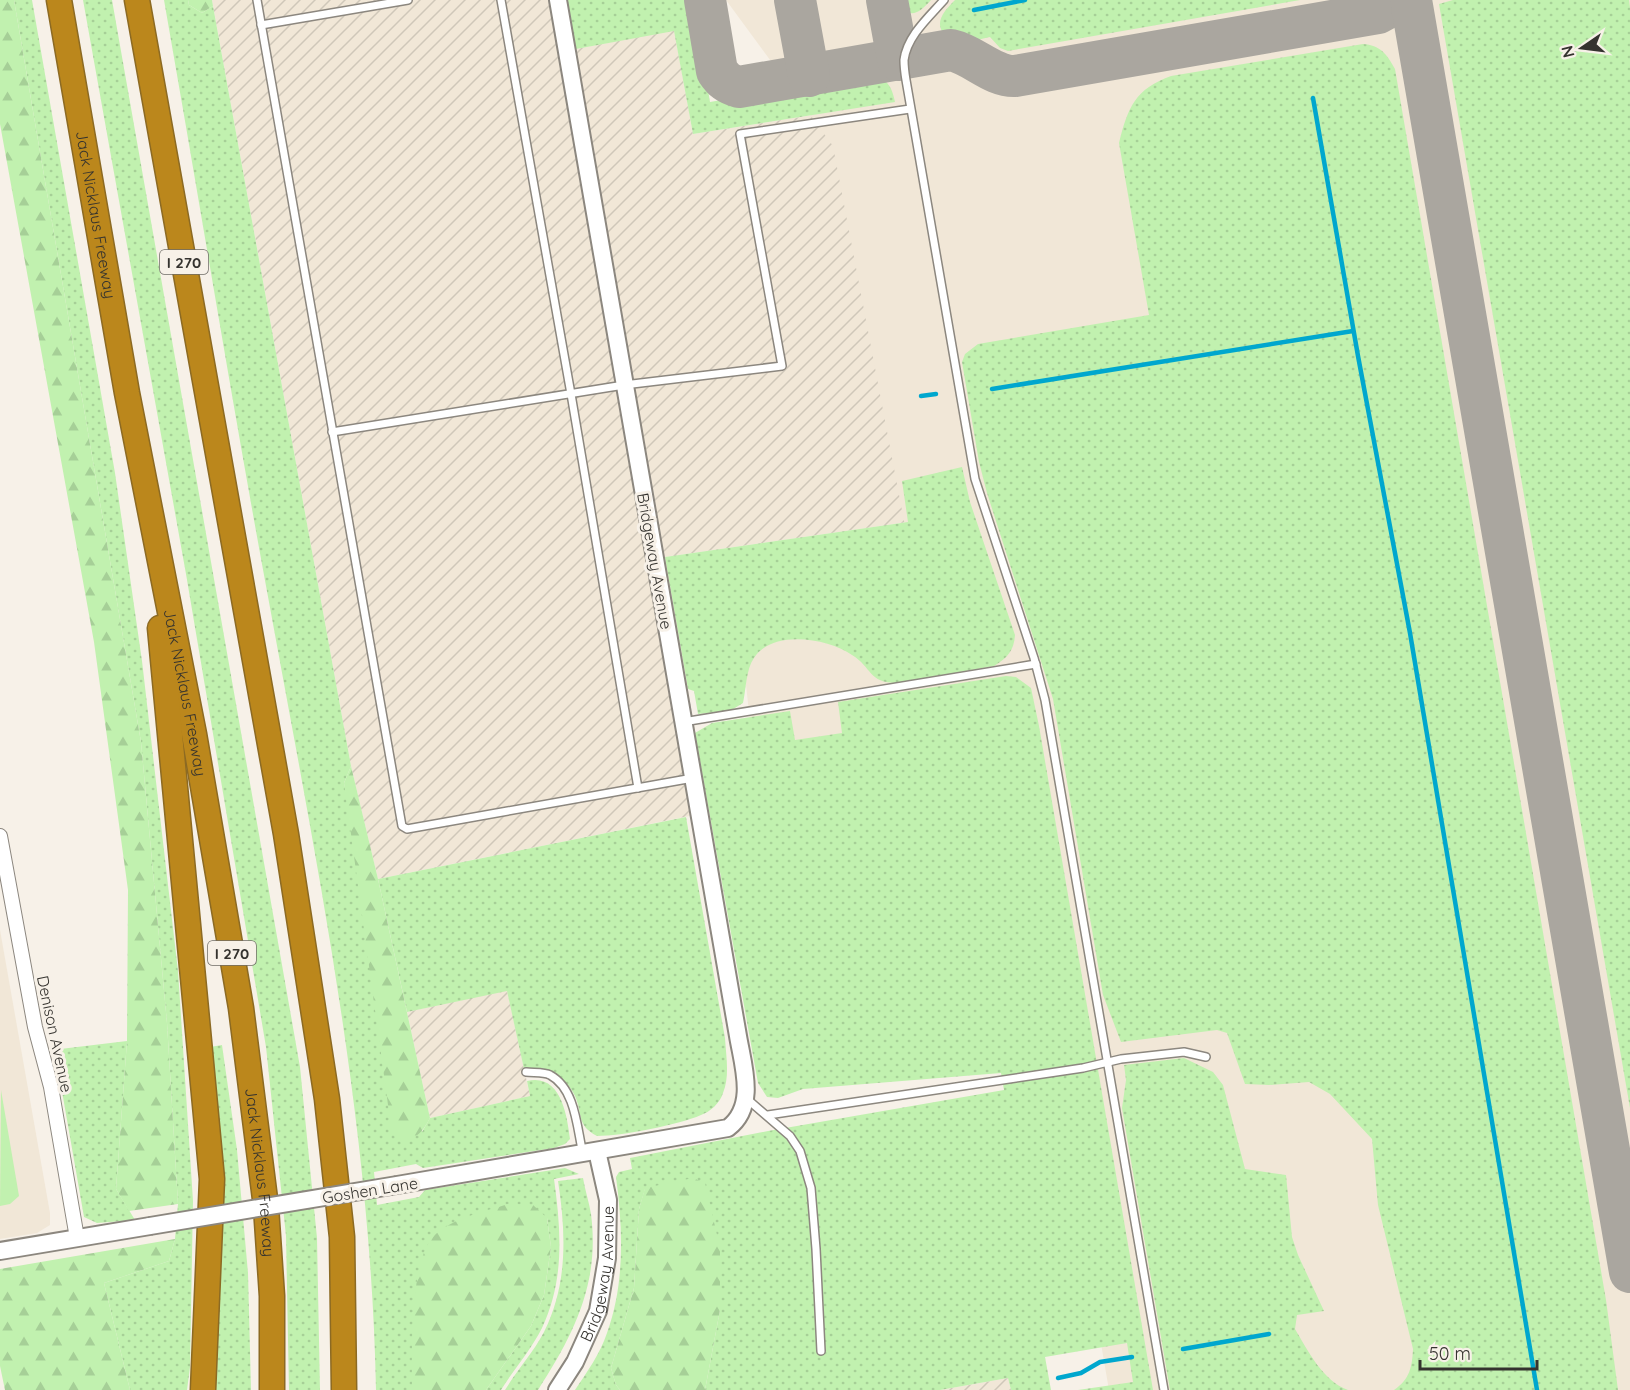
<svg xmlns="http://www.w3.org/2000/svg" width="1630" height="1390" font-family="Quicksand,sans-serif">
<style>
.industrial{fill:url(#industrial-furrows)}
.built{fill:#f1e7d7}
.grass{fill:url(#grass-dots)}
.forest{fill:url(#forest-firs)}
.pitch{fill:#c1f1af}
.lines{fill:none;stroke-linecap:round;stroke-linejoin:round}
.stream{stroke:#00a7ce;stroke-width:4.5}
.taxiway{stroke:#aaa69f;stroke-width:42}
.service-casing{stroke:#8c877f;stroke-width:10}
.minor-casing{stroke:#8c877f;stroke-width:16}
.tertiary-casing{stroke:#8c877f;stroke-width:20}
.motorway-casing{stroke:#8c6a23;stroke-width:27}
.service{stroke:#fff;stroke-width:7}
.minor{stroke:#fff;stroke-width:14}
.tertiary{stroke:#fff;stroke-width:16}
.motorway{stroke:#bb871c;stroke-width:24}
.tertiary-bridge-casing{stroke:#8c877f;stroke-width:20;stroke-linecap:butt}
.tertiary-bridge{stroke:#fff;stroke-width:16}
.labels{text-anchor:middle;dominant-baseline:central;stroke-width:6;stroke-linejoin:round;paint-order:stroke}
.shield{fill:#f7f1e8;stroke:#6f6c66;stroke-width:1.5}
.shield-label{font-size:15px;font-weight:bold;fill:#35332f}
.street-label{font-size:16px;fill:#35332f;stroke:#f7f1e8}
</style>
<defs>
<pattern id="industrial-furrows" width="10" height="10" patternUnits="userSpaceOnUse" patternTransform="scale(1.5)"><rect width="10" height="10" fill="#f1e7d7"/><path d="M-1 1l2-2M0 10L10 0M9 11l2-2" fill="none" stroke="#cfc7b9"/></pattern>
<pattern id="grass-dots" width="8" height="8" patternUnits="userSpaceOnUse" patternTransform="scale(1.5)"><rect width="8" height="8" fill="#c1f1af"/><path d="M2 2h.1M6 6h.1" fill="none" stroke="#a6cf97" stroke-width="1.8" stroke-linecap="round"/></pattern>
<pattern id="forest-firs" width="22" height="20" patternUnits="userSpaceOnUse" patternTransform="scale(1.5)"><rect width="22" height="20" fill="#c1f1af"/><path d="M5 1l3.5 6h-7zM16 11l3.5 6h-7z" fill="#a6cf97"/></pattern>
</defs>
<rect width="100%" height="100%" fill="#f7f1e8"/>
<!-- industrial -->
<g class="industrial">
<polygon points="212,0 567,0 576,49 674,30 693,134 895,102 908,522 665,557 709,812 378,879 351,766"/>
<polygon points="507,990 530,1096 430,1118 407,1012"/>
<polygon points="1008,1378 1011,1390 940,1390"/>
</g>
<!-- built -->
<g class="built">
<polygon points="726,0 1630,0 1630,1390 1109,1390 993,718 755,766 741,640 922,616 833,146"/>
<polygon points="0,930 50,1213 50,1225 37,1233 0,1239"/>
</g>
<!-- grass -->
<g class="grass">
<polygon points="14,0 32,0 115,473 142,661 178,971 193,1201 190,1367 187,1390 130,1390 104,1283 169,1261 175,1239 178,1204 167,1023 141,742"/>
<polygon points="83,0 112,0 300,1067 317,1238 320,1390 289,1390 286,1236 266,1047 186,574"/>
<path d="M164 0H188L189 5 202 13 213 6 351 766 344 783 422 1132 430 1118 530 1096 527 1081C561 1073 567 1115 570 1139L565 1144 554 1148 423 1168 416 1164 374 1172 377 1205 419 1197 425 1190 565 1168 579 1174 554 1179C561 1230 565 1279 542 1328 531 1350 514 1369 501 1390H486L531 1326 544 1295 551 1247 547 1218 413 1337 412 1390H376C371 1128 318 870 271 613 233 409 200 204 164 0Z"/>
<path d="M567 0H693L710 102 873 73C887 80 892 86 895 102L693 134 674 31 576 49Z"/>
<path d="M895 0H931C917 16 908 19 895 0Z"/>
<path d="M955 0H1300L1008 51 1000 48 990 37C980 39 966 44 956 42 951 42 950 40 947 37 932 24 944 11 955 0Z"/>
<polygon points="1453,0 1629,0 1630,8 1630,1108 1439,4"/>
<path d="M1363 44C1380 45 1387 54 1395 69L1606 1300 1618 1390H1394C1410 1379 1412 1367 1413 1349L1378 1205 1372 1139 1330 1094 1309 1082 1269 1085 1245 1084 1227 1033 1217 1030 1121 1042 1103 995 1053 699 987 493 979 462 962 362 965 354 978 344 1149 315 1119 143C1128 107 1135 89 1171 76Z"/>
<path d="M962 467 970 502 1015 635C1014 651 1007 658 994 666L897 683C868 683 872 667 852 655 828 638 772 629 754 658 746 669 746 690 743 703L730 711 698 714 694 691 688 689 665 557 908 522 902 481Z"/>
<path d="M1006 676 1016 677 1031 688 1039 726 1153 1390H1078L1133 1382 1127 1343 1045 1357 1051 1390H1011L1008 1378 940 1390H705L720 1310 645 1189 639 1209 634 1288 611 1368 616 1385 620 1390H575C587 1372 600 1354 607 1333 625 1283 623 1229 616 1177L619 1172 632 1169 630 1158 768 1131 1004 1090 1001 1073 803 1089 778 1098 767 1097 758 1083 695 733 712 723 790 711 795 740 842 733 838 702Z"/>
<path d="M686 817 725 1038C726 1056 730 1076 723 1093 720 1103 710 1112 701 1115 678 1125 621 1136 597 1136 576 1125 583 1114 575 1096 566 1076 545 1067 524 1069L507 991 407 1012 378 879Z"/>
<polygon points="127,1041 116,1189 135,1220 97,1223 84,1217 60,1080 52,1050"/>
<polygon points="222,1045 237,1150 248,1273 251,1390 214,1390 210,1047"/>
<path d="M1184 1058 1213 1072 1223 1085 1245 1169 1286 1175 1292 1237 1298 1255 1324 1311 1297 1315 1295 1329C1308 1351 1323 1381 1348 1390H1170L1122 1108 1126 1080 1124 1065Z"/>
<path d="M583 1178C585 1190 589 1202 591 1214 600 1283 574 1334 538 1390H505C517 1370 533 1353 544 1332 568 1284 566 1233 558 1181Z"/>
</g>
<!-- forest -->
<g class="forest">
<polygon points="0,0 14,0 141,742 167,1023 178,1204 129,1211 116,1189 127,1041 128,890 94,642 0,124"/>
<polygon points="188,0 212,0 213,6 202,13 189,5"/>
<path d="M351 766 378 879 430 1118C422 1133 417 1139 399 1140L392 1134 344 783Z"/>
<polygon points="693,1178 705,1183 720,1248 720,1310 705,1390 620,1390 616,1385 611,1368 634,1288 639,1209 645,1188"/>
<path d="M508 1204 533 1205 547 1218 551 1247 544 1295 531 1326 486 1390H412C412 1354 409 1264 433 1237 451 1218 484 1212 508 1204Z"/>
<polygon points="175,1239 169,1261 104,1283 130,1390 5,1390 0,1366 0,1269"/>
</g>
<!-- pitch -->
<polygon class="pitch" points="1,1090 19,1196 10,1204 0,1206"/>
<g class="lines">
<!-- stream -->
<g class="stream">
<polyline points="974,10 1025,0"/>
<polyline points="1313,98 1358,356 1410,633 1537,1390"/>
<polyline points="992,389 1353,331"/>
<polyline points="921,396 936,394"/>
<polyline points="1183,1349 1269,1334"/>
<polyline points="1058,1378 1081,1373 1100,1362 1132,1357"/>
</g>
<!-- taxiway -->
<g class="taxiway">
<path d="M705 0 717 71C723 80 728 84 739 87L951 50C974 55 993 77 1015 76L1378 13 1389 7 1396 0"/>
<polyline points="795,0 809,76"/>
<polyline points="887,0 898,60"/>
<polyline points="1411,0 1630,1272"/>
</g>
<!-- service casing -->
<g class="service-casing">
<g id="service">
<polyline points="257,0 402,826 407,829 693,778"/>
<polyline points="501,0 571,394 638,788"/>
<path d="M944 0C929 17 907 36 904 60 904 67 905 74 906 80L975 479 1034 658 1045 700 1164 1390"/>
<polyline points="261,25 408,0"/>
<polyline points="332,432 624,385 782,366 740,134 910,109"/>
<polyline points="683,722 1036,664"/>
<path d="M526 1072C533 1073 544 1072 550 1075 576 1089 577 1129 583 1154"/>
<polyline points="746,1098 790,1136 800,1151 811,1188 816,1249 821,1351"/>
<polyline points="768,1115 1083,1068 1121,1059 1184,1052 1206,1057"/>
</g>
</g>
<!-- minor casing -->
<g class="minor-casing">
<polyline id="minor" points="0,836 35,1027 51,1087 77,1238"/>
</g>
<!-- tertiary casing -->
<g class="tertiary-casing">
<g id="tertiary">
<path d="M397 1185 728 1128C757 1106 743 1066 738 1036L558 0"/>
<polyline points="0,1251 150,1226"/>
<path id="s1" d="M557 1390 575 1362 598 1311 607 1258 608 1200 597 1151"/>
</g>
</g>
<!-- motorway casing -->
<g class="motorway-casing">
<g id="motorway">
<path id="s2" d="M59 0 127 393 194 734 241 1008 266 1207 272 1296V1390"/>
<polyline points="137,0 286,834 327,1099 342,1237 344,1390"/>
<polyline points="160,628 212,1179 203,1390"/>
</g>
</g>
<!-- service -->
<use href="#service" class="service"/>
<!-- minor -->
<use href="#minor" class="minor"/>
<!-- tertiary -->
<use href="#tertiary" class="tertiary"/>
<!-- motorway -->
<use href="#motorway" class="motorway"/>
<!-- tertiary-bridge casing -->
<g class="tertiary-bridge-casing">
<polyline id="tertiary-bridge" points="150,1226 397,1185"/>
</g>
<!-- tertiary-bridge -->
<use href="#tertiary-bridge" class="tertiary-bridge"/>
</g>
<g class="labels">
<!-- shield labels -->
<g class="shield">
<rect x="160" y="250" width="48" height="24" rx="4.5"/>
<rect x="208" y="941" width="48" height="24" rx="4.5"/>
</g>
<g class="shield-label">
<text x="184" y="262">I 270</text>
<text x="232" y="953">I 270</text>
</g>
<!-- street labels -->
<g class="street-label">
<text stroke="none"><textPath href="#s2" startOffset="218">Jack Nicklaus Freeway</textPath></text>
<text transform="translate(655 561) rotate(80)">Bridgeway Avenue</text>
<text stroke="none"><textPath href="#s2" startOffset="704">Jack Nicklaus Freeway</textPath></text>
<text transform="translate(55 1034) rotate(78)">Denison Avenue</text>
<text stroke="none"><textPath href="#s2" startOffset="1190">Jack Nicklaus Freeway</textPath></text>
<text transform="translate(370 1190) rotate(-9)">Goshen Lane</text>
<text stroke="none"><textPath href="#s1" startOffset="126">Bridgeway Avenue</textPath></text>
</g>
</g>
<!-- north arrow -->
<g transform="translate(1582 48) rotate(256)" stroke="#f7f1e8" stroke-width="4.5" paint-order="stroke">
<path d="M0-4.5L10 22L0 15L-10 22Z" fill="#35332f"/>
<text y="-9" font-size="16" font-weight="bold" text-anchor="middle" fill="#35332f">N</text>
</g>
<!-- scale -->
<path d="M1420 1360v9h117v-9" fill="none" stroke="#35332f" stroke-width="3"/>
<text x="1429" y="1360" font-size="18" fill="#35332f" stroke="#f7f1e8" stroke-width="4.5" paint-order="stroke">50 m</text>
</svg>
